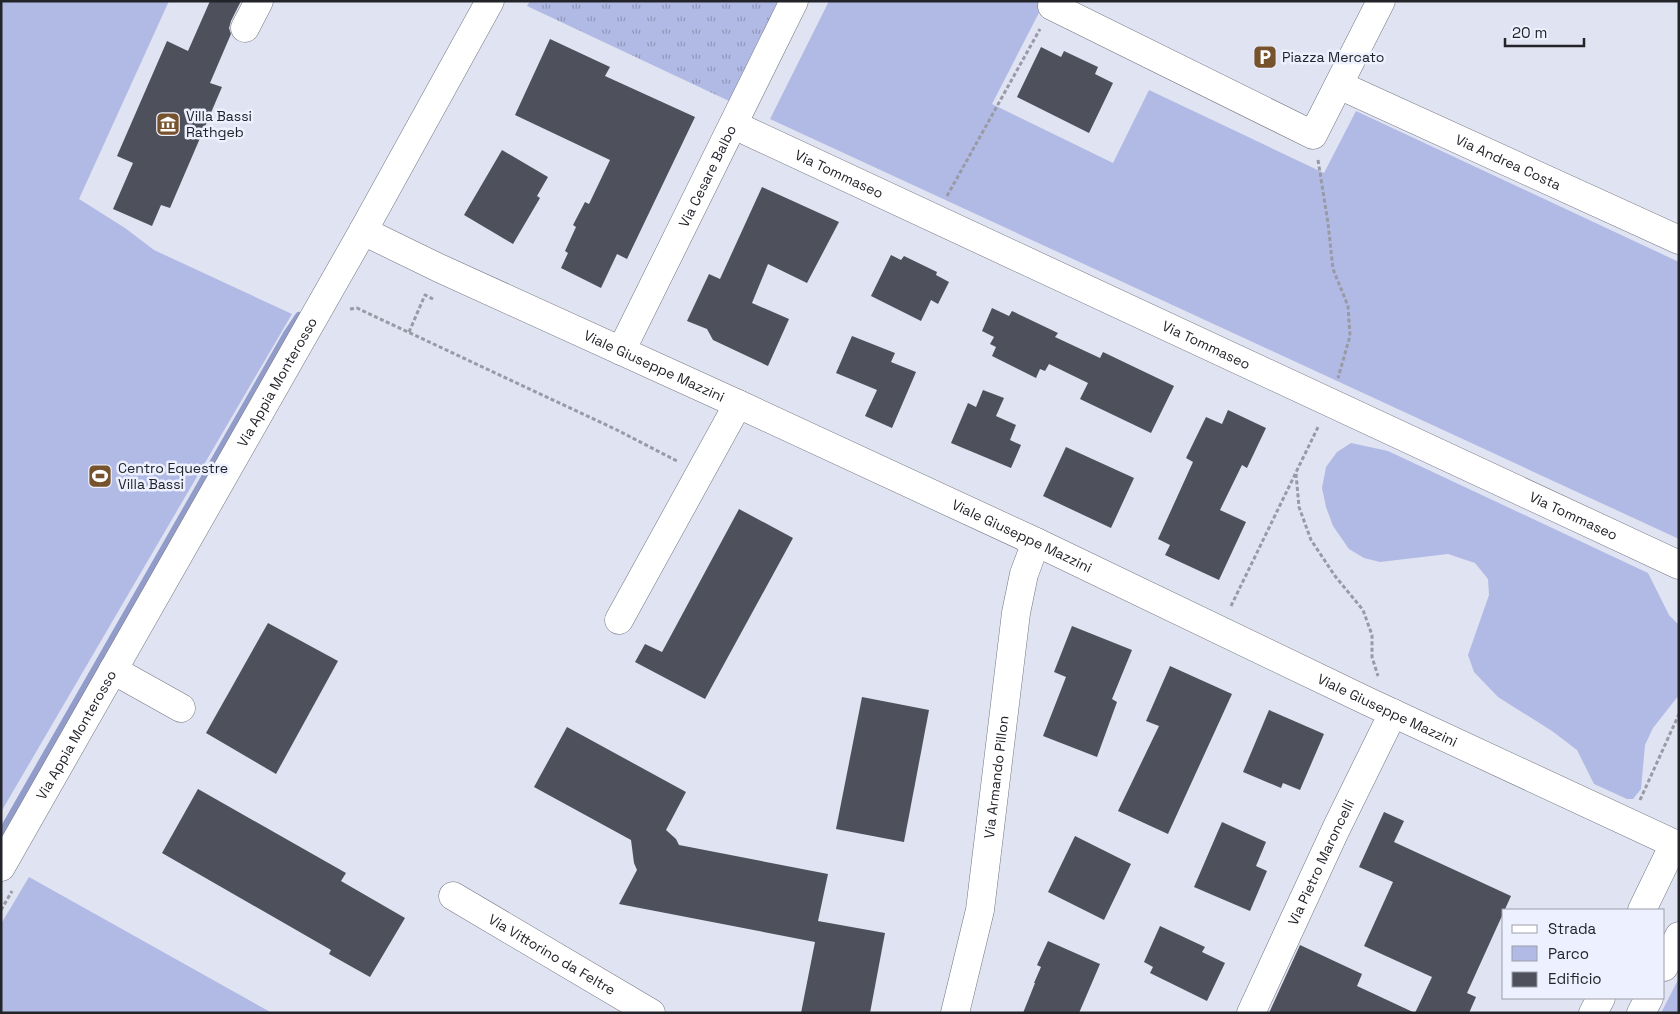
<svg xmlns="http://www.w3.org/2000/svg" width="1680" height="1014" font-family="'Space Grotesk',sans-serif">
<style>
.grass{fill:url(#grass-tufts)}
.green{fill:#b1bae5}
.lines{fill:none;stroke-linecap:round;stroke-linejoin:round}
.stream{stroke:#929ccb;stroke-width:8}
.building{fill:#4e505c}
.minor-casing{stroke:#737682;stroke-width:29}
.path{stroke:#989aa5;stroke-width:3;stroke-dasharray:4 2.5;stroke-linecap:butt}
.minor{stroke:#fff;stroke-width:28}
.labels{text-anchor:middle;dominant-baseline:central;stroke-width:5;stroke-linejoin:round;paint-order:stroke}
.poi-label{font-size:14px;fill:#23242a;stroke:#edf0fe;text-anchor:start}
.street-label{font-size:14px;fill:#23242a;stroke:#edf0fe}
</style>
<defs>
<pattern id="grass-tufts" width="24" height="20" patternUnits="userSpaceOnUse" patternTransform="scale(1.25)"><rect width="24" height="20" fill="#b1bae5"/><path d="M3 7l-1-3M5 7V3M7 7l1-3M15 17l-1-3M17 17v-4M19 17l1-3" fill="none" stroke="#9097ba"/></pattern>
</defs>
<rect width="100%" height="100%" fill="#e0e3f1"/>
<!-- grass -->
<polygon class="grass" points="530,1 778,1 729,101 527,6"/>
<!-- green -->
<g class="green">
<polygon points="1,1 169,1 79,199 125,228 154,250 292,314 1,812"/>
<polygon points="829,1 1045,1 992,104 1113,163 1149,90 1324,173 1356,111 1679,262 1679,539 770,119"/>
<polygon points="1351,443 1388,451 1648,573 1669,615 1679,625 1679,695 1653,728 1645,745 1641,789 1633,799 1627,799 1594,784 1577,750 1552,731 1498,697 1474,672 1468,655 1489,595 1488,579 1475,563 1448,554 1380,562 1364,558 1349,549 1333,526 1326,507 1322,488 1326,467 1337,452"/>
<polygon points="29,877 272,1013 1,1013 1,924"/>
<polygon points="1679,978 1679,1013 1661,1013"/>
</g>
<g class="lines">
<!-- stream -->
<polyline class="stream" points="1,834 287,334 299,316"/>
</g>
<!-- building -->
<g class="building">
<polygon points="210,1 241,1 231,21 229,28 231,34 210,83 222,87 170,208 161,205 152,226 113,209 133,163 117,156 167,41 188,51"/>
<polygon points="550,39 610,67 605,76 695,117 627,259 617,254 601,288 561,268 568,253 565,251 576,227 573,225 585,202 589,204 610,160 515,115"/>
<polygon points="1041,47 1061,57 1064,51 1098,67 1095,74 1113,83 1089,133 1017,97"/>
<polygon points="502,150 548,177 537,196 540,198 513,244 464,215"/>
<polygon points="762,187 839,222 807,283 768,264 752,303 789,319 768,366 713,340 707,329 687,321 709,274 720,279"/>
<polygon points="891,255 901,260 904,256 937,272 936,275 949,282 938,304 931,300 921,321 871,296"/>
<polygon points="992,308 1009,316 1012,311 1058,333 1055,337 1100,358 1103,352 1174,386 1151,433 1080,399 1088,383 1049,364 1045,371 1040,369 1036,378 992,356 996,347 990,344 994,337 982,331"/>
<polygon points="852,336 895,353 891,362 916,372 892,428 865,416 877,390 836,373"/>
<polygon points="983,390 1004,398 996,416 1016,425 1010,440 1021,445 1011,468 951,443 968,403 976,407"/>
<polygon points="1228,410 1266,428 1247,468 1242,465 1220,510 1246,522 1219,580 1165,555 1170,545 1158,539 1193,462 1186,458 1206,417 1222,424"/>
<polygon points="1066,447 1134,478 1111,528 1043,496"/>
<polygon points="739,509 793,538 705,699 635,662 645,644 662,652"/>
<polygon points="268,623 338,661 276,774 206,733"/>
<polygon points="1072,626 1132,650 1112,699 1117,702 1097,757 1043,736 1066,677 1054,672"/>
<polygon points="1170,666 1232,694 1168,834 1118,811 1159,726 1146,721"/>
<polygon points="862,697 929,710 904,842 836,829"/>
<polygon points="1269,710 1324,734 1300,790 1283,783 1281,788 1243,772"/>
<polygon points="567,727 686,792 666,830 676,839 679,845 828,874 818,921 885,933 870,1013 801,1013 815,942 619,904 637,870 634,863 631,840 534,787"/>
<polygon points="198,789 346,873 341,881 405,918 370,977 329,954 331,950 162,853"/>
<polygon points="1384,812 1404,821 1394,842 1511,896 1467,993 1476,997 1469,1013 1269,1013 1300,945 1362,974 1357,986 1415,1013 1432,977 1364,946 1393,882 1359,867"/>
<polygon points="1222,822 1266,842 1256,866 1267,871 1250,911 1194,887"/>
<polygon points="1075,836 1131,864 1104,920 1048,892"/>
<polygon points="1160,926 1205,947 1202,952 1225,963 1207,1001 1150,973 1153,967 1144,962"/>
<polygon points="1048,941 1100,964 1079,1013 1023,1013 1035,983 1034,983 1041,967 1037,965"/>
</g>
<g class="lines">
<!-- minor casing -->
<g class="minor-casing">
<g id="minor">
<polyline points="1055,1 1052,6 1313,135 1381,1"/>
<polyline points="245,28 259,1"/>
<path id="s1" d="M1339 85 1679 240"/>
<path id="s2" d="M734 125 1679 565"/>
<path id="s3" d="M363 231 439 268 738 404 1036 542 1367 701 1679 846"/>
<path id="s4" d="M621 351 794 1"/>
<polyline points="619,620 738,404"/>
<polyline points="113,670 181,708"/>
<path id="s5" d="M1 867 363 231 490 1"/>
<path id="s6" d="M453 896 651 1013"/>
<polyline points="1642,910 1674,844"/>
<polyline points="1664,967 1679,936"/>
<path id="s7" d="M955 1013 980 910 1016 613 1024 574 1036 542"/>
<path id="s8" d="M1251 1013 1336 829 1393 713"/>
<polyline points="1593,1013 1601,998"/>
<polyline points="1641,1013 1649,998"/>
</g>
</g>
<!-- path -->
<g class="path">
<polyline points="1318,160 1328,223 1333,269 1348,306 1350,336 1338,378"/>
<polyline points="947,196 1040,29"/>
<polyline points="350,309 357,308 378,318 617,430 677,461"/>
<polyline points="409,332 425,295 433,299"/>
<polyline points="1296,474 1299,507 1311,540 1335,576 1363,610 1372,635 1372,657 1378,676"/>
<polyline points="1231,606 1319,425"/>
<polyline points="1640,800 1679,714"/>
<polyline points="1,910 12,891"/>
</g>
<!-- minor -->
<use href="#minor" class="minor"/>
</g>
<!-- icons -->
<defs>
<g id="parking-square" transform="scale(1.25)"><rect x="-9" y="-9" width="18" height="18" rx="4" fill="#77532d" stroke="#edf0fe"/><path d="M-3.5-5.5H1a3.5 3.5 0 0 1 0 7H-1V5.5H-3.5ZM-1-3.4V-.6H.8a1.4 1.4 0 0 0 0-2.8Z" fill="#fff"/></g>
<g id="museum-square" transform="scale(1.25)"><rect x="-9" y="-9" width="18" height="18" rx="4" fill="#77532d" stroke="#edf0fe"/><path d="M0-6L6-3V-2H-6V-3ZM-5-1h2V3h-2ZM-1-1h2V3h-2ZM3-1h2V3H3ZM-6 4H6V6H-6Z" fill="#fff"/></g>
<g id="stadium-square" transform="scale(1.25)"><rect x="-9" y="-9" width="18" height="18" rx="4" fill="#77532d" stroke="#edf0fe"/><path d="M0-5a6.5 5 0 1 0 0 10a6.5 5 0 1 0 0-10ZM-3.5-1.8h7v3.6h-7Z" fill="#fff"/></g>
</defs>
<g fill-rule="evenodd">
<use href="#parking-square" x="1265" y="57"/>
<use href="#museum-square" x="168" y="124"/>
<use href="#stadium-square" x="100" y="476"/>
</g>
<g class="labels">
<!-- poi labels -->
<g class="poi-label">
<text x="1282" y="57">Piazza Mercato</text>
<text x="186" y="116">Villa Bassi<tspan x="186" dy="16">Rathgeb</tspan></text>
<text x="118" y="468">Centro Equestre<tspan x="118" dy="16">Villa Bassi</tspan></text>
</g>
<!-- street labels -->
<g class="street-label">
<text stroke="none"><textPath href="#s1" startOffset="186">Via Andrea Costa</textPath></text>
<text stroke="none"><textPath href="#s2" startOffset="116">Via Tommaseo</textPath></text>
<text stroke="none"><textPath href="#s4" startOffset="195">Via Cesare Balbo</textPath></text>
<text stroke="none"><textPath href="#s2" startOffset="521">Via Tommaseo</textPath></text>
<text stroke="none"><textPath href="#s3" startOffset="321">Viale Giuseppe Mazzini</textPath></text>
<text stroke="none"><textPath href="#s5" startOffset="558">Via Appia Monterosso</textPath></text>
<text stroke="none"><textPath href="#s2" startOffset="926">Via Tommaseo</textPath></text>
<text stroke="none"><textPath href="#s3" startOffset="726">Viale Giuseppe Mazzini</textPath></text>
<text stroke="none"><textPath href="#s3" startOffset="1131">Viale Giuseppe Mazzini</textPath></text>
<text stroke="none"><textPath href="#s5" startOffset="152">Via Appia Monterosso</textPath></text>
<text stroke="none"><textPath href="#s7" startOffset="240">Via Armando Pillon</textPath></text>
<text stroke="none"><textPath href="#s8" startOffset="166">Via Pietro Maroncelli</textPath></text>
<text stroke="none"><textPath href="#s6" startOffset="115">Via Vittorino da Feltre</textPath></text>
</g>
</g>
<!-- border -->
<rect width="1680" height="1014" fill="none" stroke="#23242a" stroke-width="5"/>
<!-- legend -->
<rect x="1502" y="909" width="162" height="90" fill="#edf0fe" stroke="#9c9ea9"/>
<rect x="1512" y="925" width="25" height="8" fill="#ffffff" stroke="#9c9ea9"/>
<text x="1548" y="934" font-size="15" fill="#23242a">Strada</text>
<rect x="1512" y="946" width="25" height="15" fill="#b1bae5" stroke="#9c9ea9"/>
<text x="1548" y="959" font-size="15" fill="#23242a">Parco</text>
<rect x="1512" y="972" width="25" height="15" fill="#4e505c" stroke="#9c9ea9"/>
<text x="1548" y="984" font-size="15" fill="#23242a">Edificio</text>
<!-- scale -->
<path d="M1505 38v8h79v-8" fill="none" stroke="#23242a" stroke-width="2.5"/>
<text x="1512" y="38" font-size="15" fill="#23242a" stroke="#edf0fe" stroke-width="4" paint-order="stroke">20 m</text>
</svg>
